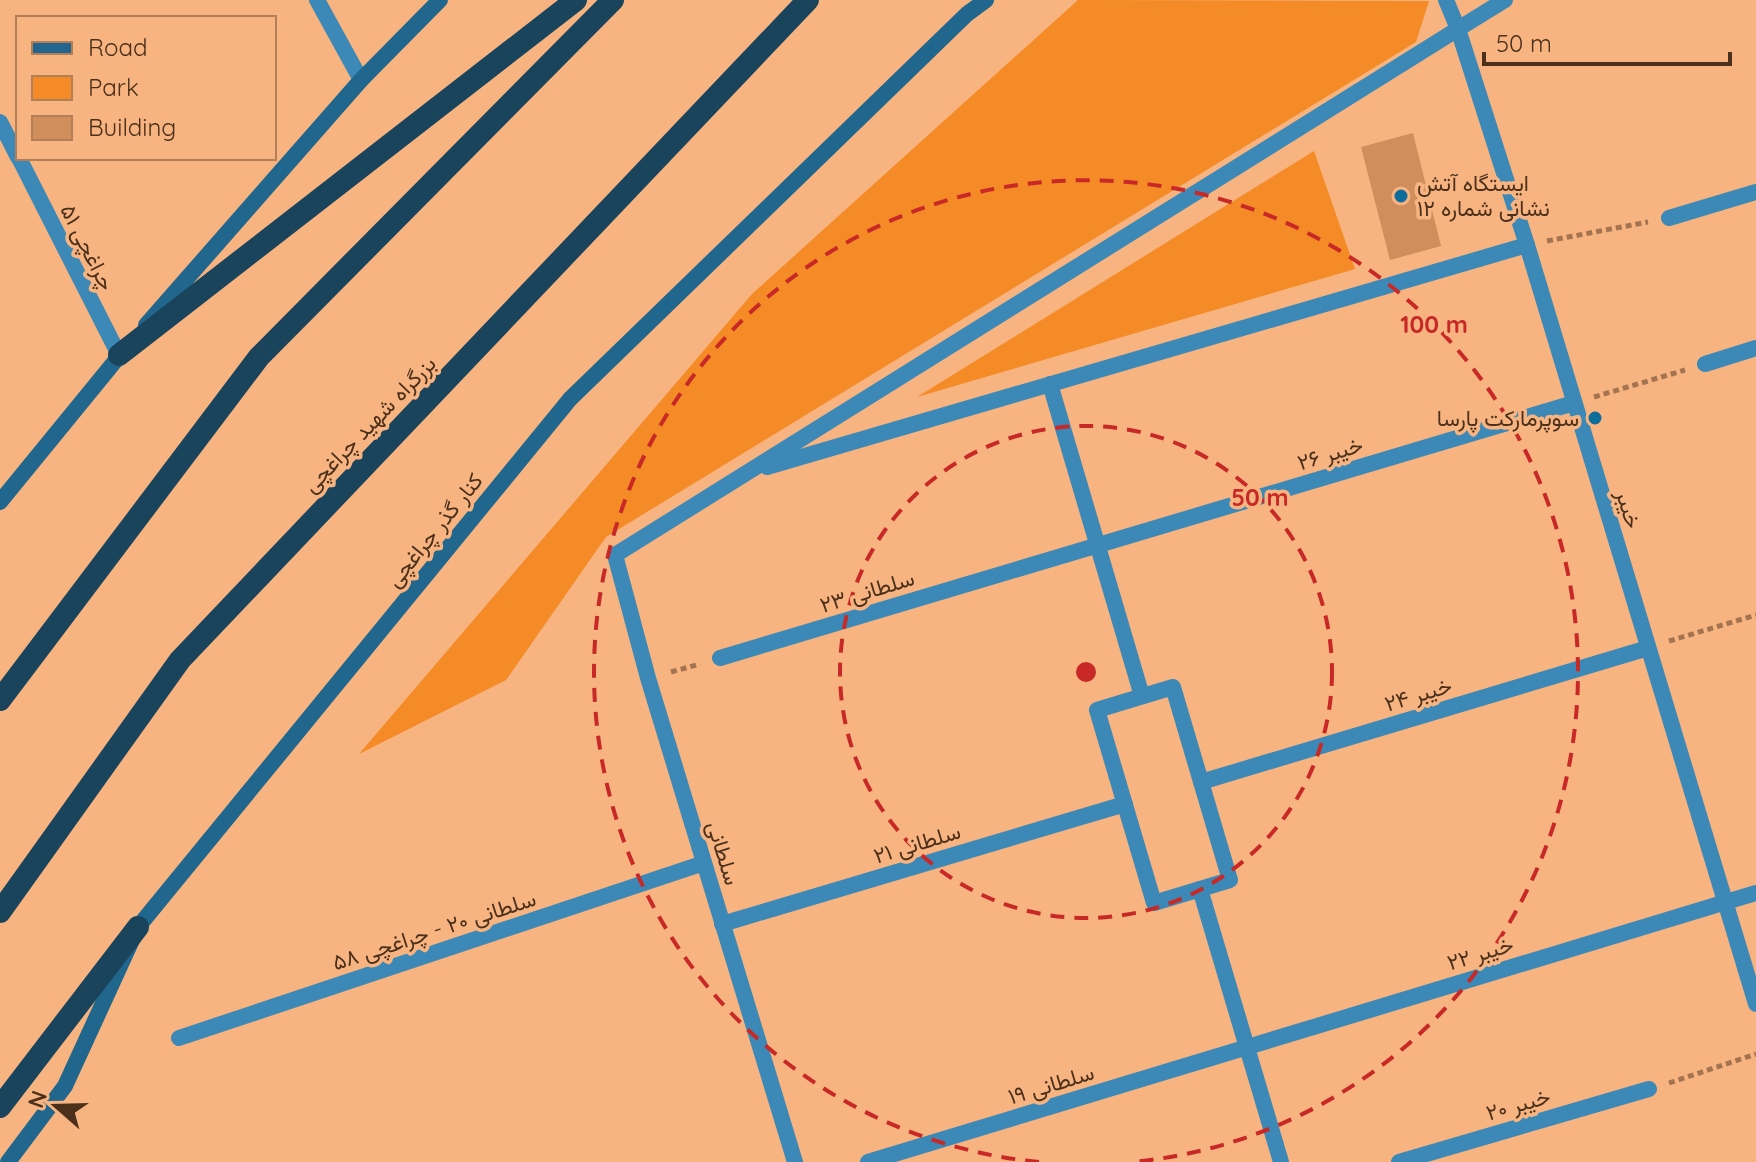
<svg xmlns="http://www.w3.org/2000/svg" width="1756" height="1162" font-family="Quicksand,Vazirmatn,sans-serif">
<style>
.green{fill:#f48b26}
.building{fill:#cf8e5c}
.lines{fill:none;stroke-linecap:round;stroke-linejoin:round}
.path{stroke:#a47450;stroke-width:5;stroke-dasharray:6 4;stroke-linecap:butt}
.minor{stroke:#3c88b6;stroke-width:16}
.tertiary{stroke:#3c88b6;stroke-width:16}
.secondary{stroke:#20668d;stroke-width:16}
.trunk{stroke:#1a445c;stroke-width:22}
.ring{fill:none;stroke:#c82927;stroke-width:4;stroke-dasharray:14 10}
.poi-dot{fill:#0e6d9b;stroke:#f7b481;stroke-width:3}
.labels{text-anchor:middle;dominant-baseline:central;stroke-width:7;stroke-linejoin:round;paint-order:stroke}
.poi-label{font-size:22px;fill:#4b301b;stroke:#f7b481;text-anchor:start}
.street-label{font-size:22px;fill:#4b301b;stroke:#f7b481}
.centre{fill:#c82927;stroke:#f7b481;stroke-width:4}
.ring-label{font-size:24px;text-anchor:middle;font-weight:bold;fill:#c82927;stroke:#f7b481;stroke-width:7;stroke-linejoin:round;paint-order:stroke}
</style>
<rect width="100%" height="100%" fill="#f7b481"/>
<!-- green -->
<g class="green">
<polygon points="1078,0 1429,1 1416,42 606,537 506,680 359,754 752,294"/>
<polygon points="1314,151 1355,269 917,397"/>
</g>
<!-- building -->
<polygon class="building" points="1413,133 1441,246 1390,260 1361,147"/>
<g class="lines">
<!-- path -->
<g class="path">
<polyline points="1547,241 1648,222"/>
<polyline points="1594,397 1685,370"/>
<polyline points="1669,641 1756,615"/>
<polyline points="671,672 700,664"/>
<polyline points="1669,1083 1756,1054"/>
</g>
<!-- minor -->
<g class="minor">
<polyline points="317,0 361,80"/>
<polyline points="0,122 18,157"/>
<polyline points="19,158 119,355"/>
<polyline points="1669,218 1756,192"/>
<polyline points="1705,364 1756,348"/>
<polyline points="1050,384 1142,696"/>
<polyline points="767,467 1527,245"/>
<polyline points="720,658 1574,403"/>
<polygon points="1173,687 1230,880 1154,903 1097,710"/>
<polyline points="1201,782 1648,648"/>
<polyline points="1200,889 1281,1162"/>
<polyline points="722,924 1125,804"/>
<polyline points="179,1038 704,863"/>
<polyline points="795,1162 648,678 615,555 1458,29 1446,0"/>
<polyline points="868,1162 1756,893"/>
<polyline points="1399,1162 1649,1089"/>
</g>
<!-- tertiary -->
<polyline class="tertiary" points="1505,0 1458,29 1527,245 1756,1004"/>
<!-- secondary -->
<g class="secondary">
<polyline points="146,325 361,80 440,0"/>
<polyline points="0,502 125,349"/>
<polyline points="8,1162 65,1086 138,927 570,399 967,14 986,0"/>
</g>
<!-- trunk -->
<g class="trunk">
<polyline points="119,355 576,0"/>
<polyline points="0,700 259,357 613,0"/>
<polyline points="0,912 180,660 808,0"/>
<polyline points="0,1107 138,927"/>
</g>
</g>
<!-- distance rings -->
<g class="ring">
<circle cx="1086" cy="672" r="246"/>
<path d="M1039 1162A492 492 0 1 1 1133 1162"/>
</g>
<!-- markers -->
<g class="poi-dot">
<circle cx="1401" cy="196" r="8"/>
<circle cx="1595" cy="418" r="8"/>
</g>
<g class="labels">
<!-- poi labels -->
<g class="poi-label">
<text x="1417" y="183">ایستگاه آتش<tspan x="1417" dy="25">نشانی شماره ۱۲</tspan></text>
<text x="1579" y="418" text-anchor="end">سوپرمارکت پارسا</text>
</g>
<!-- street labels -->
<g class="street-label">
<text transform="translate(88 247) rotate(63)">چراغچی ۵۱</text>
<text transform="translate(369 424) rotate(-46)">بزرگراه شهید چراغچی</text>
<text transform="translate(1330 453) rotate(-17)">خیبر ۲۶</text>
<text transform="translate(1629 509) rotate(73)">خیبر</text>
<text transform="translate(434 530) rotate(-51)">کنار گذر چراغچی</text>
<text transform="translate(867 591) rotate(-17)">سلطانی ۲۳</text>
<text transform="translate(1418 694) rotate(-17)">خیبر ۲۴</text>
<text transform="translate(917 843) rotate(-17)">سلطانی ۲۱</text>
<text transform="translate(724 853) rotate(73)">سلطانی</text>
<text transform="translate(434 930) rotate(-18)">سلطانی ۲۰ - چراغچی ۵۸</text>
<text transform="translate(1480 953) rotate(-17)">خیبر ۲۲</text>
<text transform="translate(1051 1084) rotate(-17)">سلطانی ۱۹</text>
<text transform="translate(1518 1104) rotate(-16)">خیبر ۲۰</text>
</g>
</g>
<circle cx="1086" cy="672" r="12" class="centre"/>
<g class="ring-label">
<text x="1434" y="333">100 m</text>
<text x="1260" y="506">50 m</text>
</g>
<!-- legend -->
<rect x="16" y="16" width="260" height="144" fill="#f7b481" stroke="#b27f58" stroke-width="2"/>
<rect x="32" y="42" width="40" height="12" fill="#20668d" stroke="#b27f58" stroke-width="2"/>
<text x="88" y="56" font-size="24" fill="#4b301b">Road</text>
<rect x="32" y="76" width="40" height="24" fill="#f48b26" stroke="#b27f58" stroke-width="2"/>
<text x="88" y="96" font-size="24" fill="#4b301b">Park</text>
<rect x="32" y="116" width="40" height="24" fill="#cf8e5c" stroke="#b27f58" stroke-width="2"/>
<text x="88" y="136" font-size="24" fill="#4b301b">Building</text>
<!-- north arrow -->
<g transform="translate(56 1106) rotate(290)" stroke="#f7b481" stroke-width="6" paint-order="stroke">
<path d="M0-6L14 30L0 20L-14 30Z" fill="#4b301b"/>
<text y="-12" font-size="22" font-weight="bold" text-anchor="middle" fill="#4b301b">N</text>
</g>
<!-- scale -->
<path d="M1484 52v12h246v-12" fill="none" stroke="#4b301b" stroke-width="4"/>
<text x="1496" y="52" font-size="24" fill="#4b301b" stroke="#f7b481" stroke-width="6" paint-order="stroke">50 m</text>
</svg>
